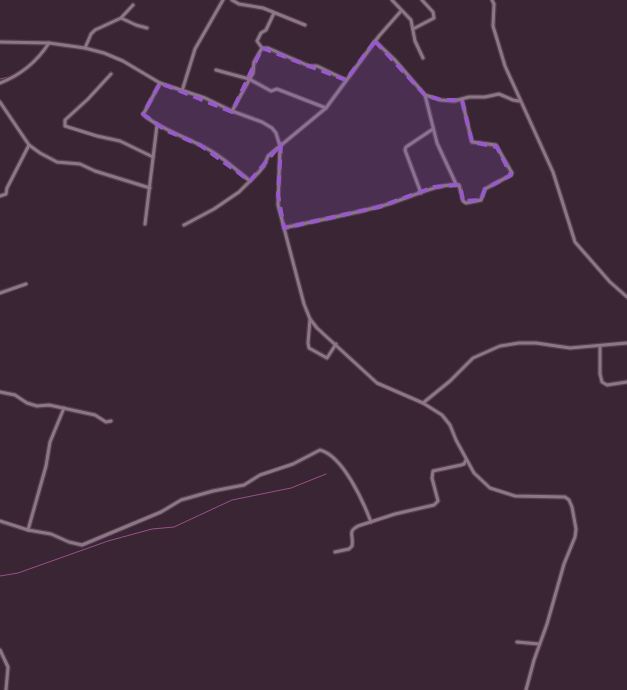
<svg xmlns="http://www.w3.org/2000/svg" width="627" height="690" font-family="'PT Sans',sans-serif">
<style>
.lines{fill:none;stroke-linecap:round;stroke-linejoin:round}
.stream{stroke:#995189;stroke-width:1}
.minor-casing{stroke:#52414e;stroke-width:5.5}
.minor{stroke:#8e7687;stroke-width:3}
.marked{fill:#985aca;fill-opacity:0.2;stroke:#985aca;stroke-width:4;stroke-dasharray:10 6;stroke-linejoin:round}
</style>
<rect width="100%" height="100%" fill="#392534"/>
<g class="lines">
<!-- stream -->
<g class="stream">
<polyline points="0,79 9,77"/>
<polyline points="0,576 18,573 108,541 152,529 174,527 232,500 291,488 326,474"/>
</g>
<!-- minor casing -->
<g class="minor-casing">
<g id="minor">
<polyline points="232,0 239,4 263,8 305,25"/>
<polyline points="392,0 411,20 415,41 423,58"/>
<polyline points="492,0 494,4 493,26 505,66 553,172 575,242 610,282 627,297"/>
<polyline points="121,18 136,25 147,28"/>
<polyline points="413,29 434,18 433,12 422,0"/>
<polyline points="375,41 395,60 425,95 441,100 454,101 469,97 485,97 499,94 513,100 519,101"/>
<polyline points="0,42 49,43 85,48 104,53 123,61 160,83 205,98 232,111 262,122 272,128 276,133 280,146 278,205 304,304 310,319 317,328 377,383 423,403 442,415 450,425 456,440 474,473 490,488 515,496 565,497 569,500 572,507 576,529 575,537 564,564 547,624 534,660 526,690"/>
<polyline points="85,48 91,34 95,30 121,18 133,5"/>
<polyline points="262,48 257,41 261,33 266,30 274,13"/>
<polyline points="216,70 249,79 271,91 277,89 326,108"/>
<polyline points="111,74 88,99 65,120 65,126 97,136 120,141 153,157"/>
<path d="M0 83C21 75 36 63 49 43"/>
<path d="M160 83 145 111 143 114 146 117C162 129 180 135 198 144 218 153 234 168 250 181"/>
<polyline points="182,91 195,49 223,0"/>
<polyline points="425,95 437,143 456,184"/>
<polyline points="0,102 29,145 40,153 57,162 80,164 95,171 150,188"/>
<polyline points="232,111 253,73 254,62 262,48 268,48 309,66 317,66 346,80"/>
<polyline points="421,193 405,150 406,147 433,129"/>
<polyline points="0,196 6,194 7,188 29,145"/>
<polyline points="145,224 157,125"/>
<polyline points="184,225 214,209 239,192 259,172 264,166 268,156 326,108 379,36 401,11"/>
<path d="M284 228C315 221 347 215 378 207 401 202 438 182 459 185L463 201 466 203 481 200 485 189 511 175 512 173 496 145 472 142 462 100"/>
<polyline points="0,293 26,284"/>
<polyline points="310,319 308,343 309,348 327,358 336,344"/>
<polyline points="600,346 600,374 602,382 607,385 627,382"/>
<polyline points="0,392 15,395 27,403 37,406 49,405 95,415 106,422 111,421"/>
<polyline points="423,403 450,381 473,358 500,346 519,343 536,343 570,348 627,343"/>
<path d="M0 521 28 530 51 534 69 542 82 545 161 512 181 500 213 491 244 485 260 475 293 464 320 450C343 456 363 501 371 522"/>
<polyline points="28,530 46,466 50,442 64,408"/>
<path d="M335 552 349 549 352 546C354 535 347 532 358 526L395 514 434 505 438 501 432 478 433 471 461 465 464 464 466 460"/>
<polyline points="517,642 539,644"/>
<polyline points="0,650 8,667 6,690"/>
</g>
</g>
<!-- minor -->
<use href="#minor" class="minor"/>
</g>
<!-- marked area -->
<path class="marked" d="M375 41 425 95 441 100H462L472 142 497 147 511 175 485 189 481 200 463 201 460 185 434 187 379 207 284 228 278 195 281 144 250 181 200 145 165 130 143 114 160 83 232 112 262 48 346 80Z"/>
</svg>
